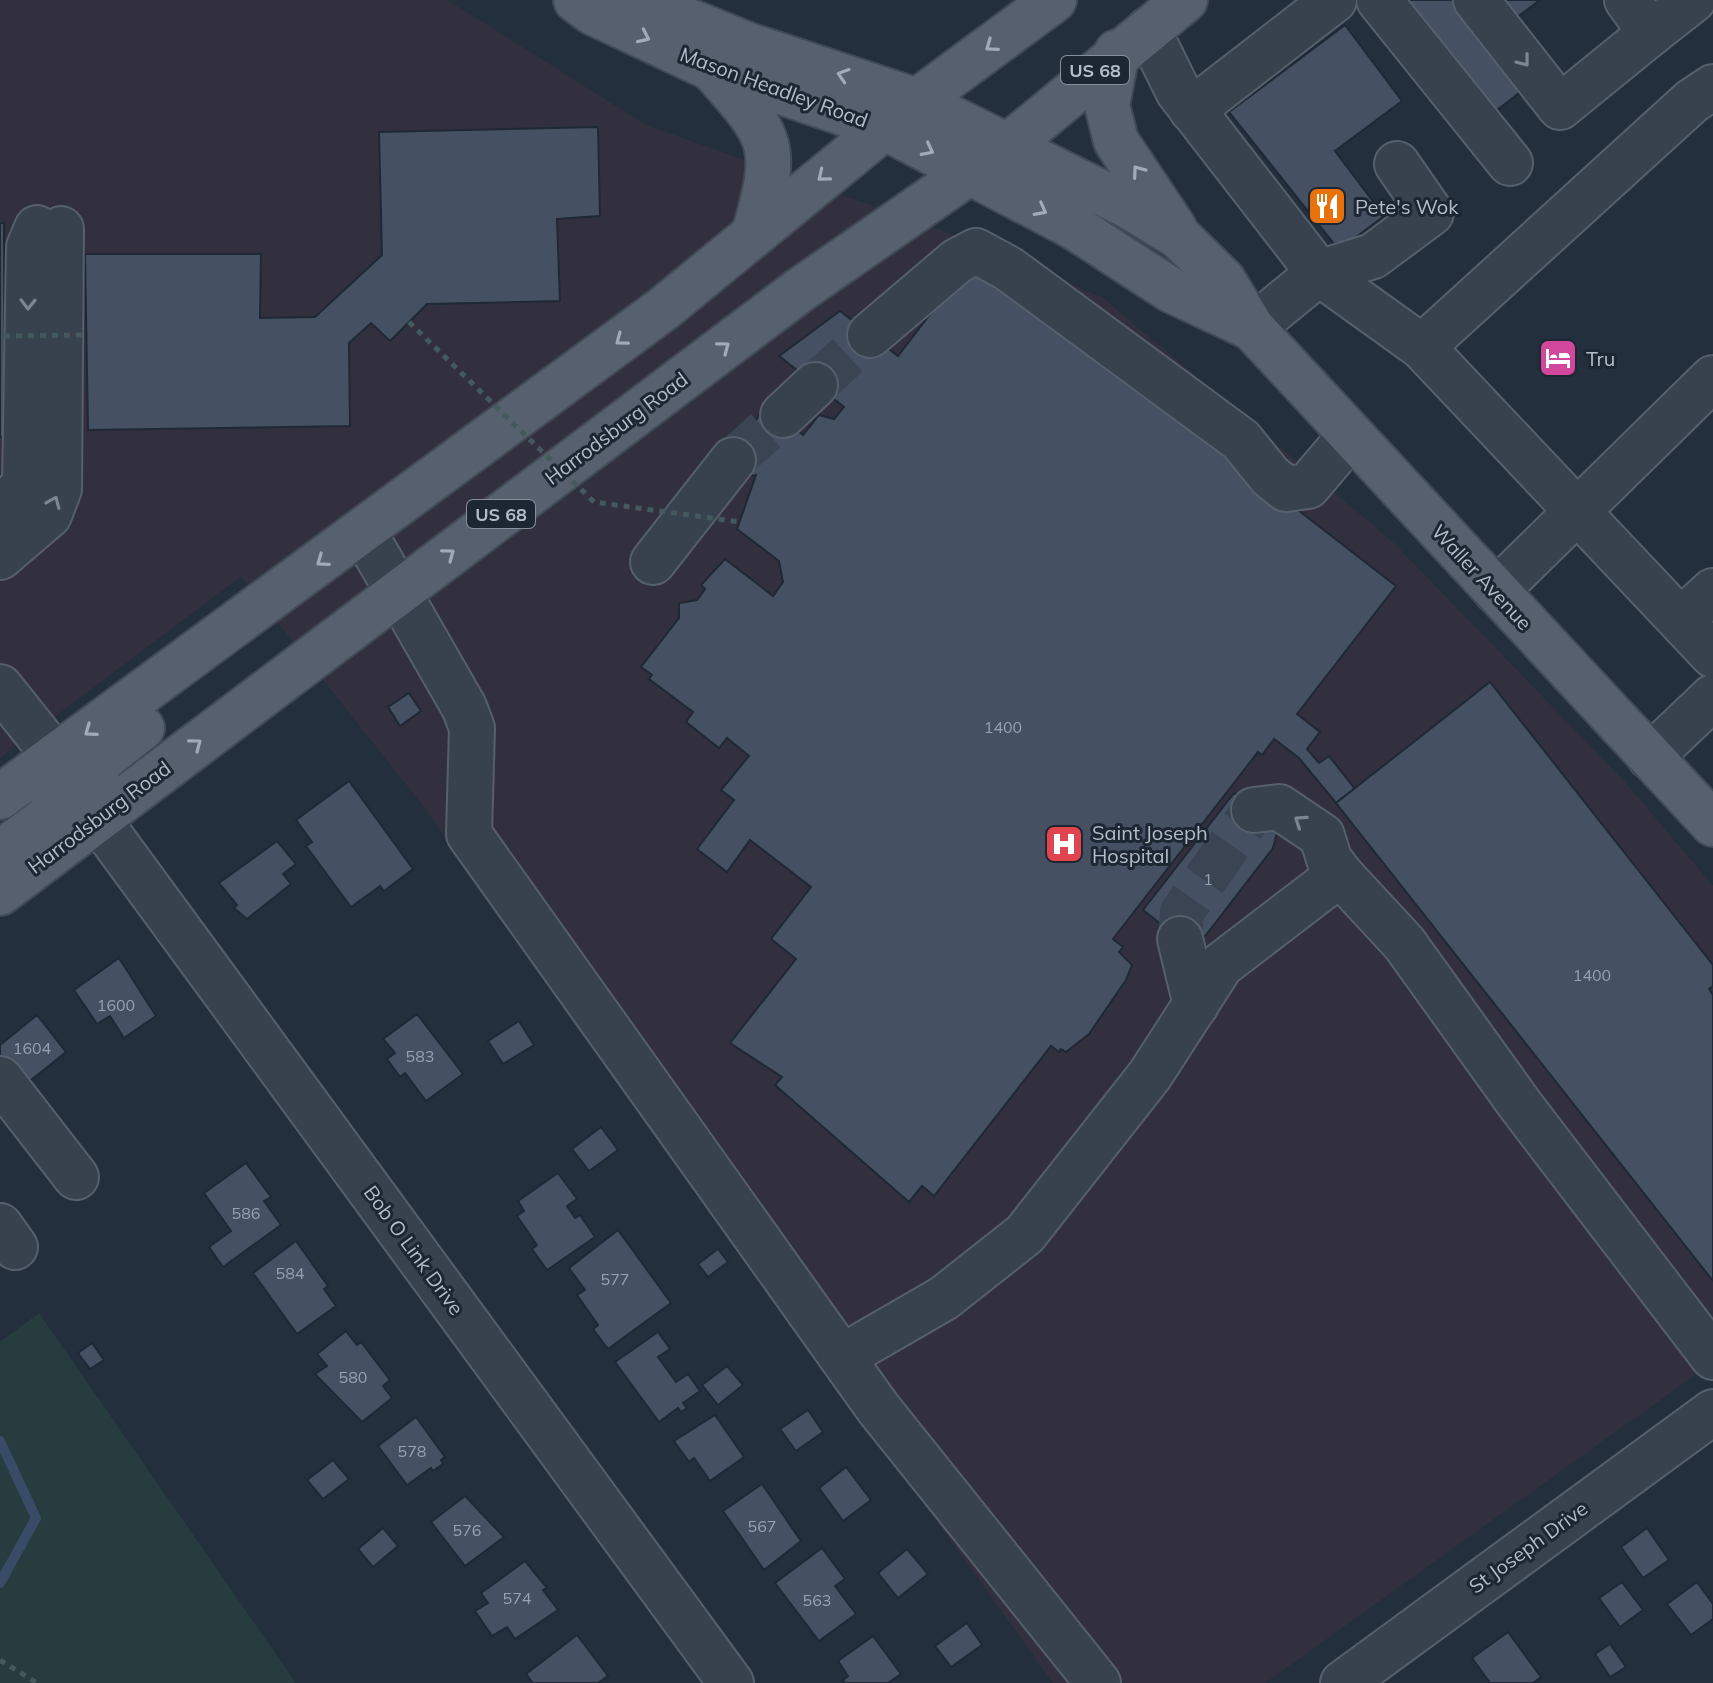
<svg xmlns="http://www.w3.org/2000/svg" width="1713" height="1683" font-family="Mulish,sans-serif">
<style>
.medical{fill:#32303f}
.green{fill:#263c3f}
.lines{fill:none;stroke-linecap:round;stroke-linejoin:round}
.stream{stroke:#394c67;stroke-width:10}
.building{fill:#455162;stroke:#1f2835;stroke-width:2}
.minor-tunnel{stroke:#3a4453;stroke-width:44;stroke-dasharray:44 22;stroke-linecap:butt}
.minor-casing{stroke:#565f6c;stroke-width:48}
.major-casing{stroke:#414a57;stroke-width:48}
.path{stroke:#44595c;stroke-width:5;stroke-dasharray:6 6;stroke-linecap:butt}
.minor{stroke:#38414e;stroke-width:44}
.major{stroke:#56606e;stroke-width:44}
.path-bridge{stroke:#44595c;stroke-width:5;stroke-dasharray:6 6;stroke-linecap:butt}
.oneway{stroke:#a1aab7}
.oneway2{stroke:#7c8592}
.labels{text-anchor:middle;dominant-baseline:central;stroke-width:6;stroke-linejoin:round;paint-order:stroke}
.number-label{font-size:16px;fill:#98a1af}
.shield{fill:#1d2633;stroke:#878f9c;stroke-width:2}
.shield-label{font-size:18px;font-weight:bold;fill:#b4bcc9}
.street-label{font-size:20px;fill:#b4bcc9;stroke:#1d2633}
.poi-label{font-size:20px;fill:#b4bcc9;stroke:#1d2633;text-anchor:start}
</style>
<rect width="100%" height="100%" fill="#242f3e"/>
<!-- medical -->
<polygon class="medical" points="0,0 447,0 646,125 988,247 1103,298 1394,543 1626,783 1713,886 1713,1362 1265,1683 1053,1683 420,802 241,576 0,758"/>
<!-- green -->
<polygon class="green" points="39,1313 296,1683 0,1683 0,1342"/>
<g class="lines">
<!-- stream -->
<polyline class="stream" points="0,1441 36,1518 0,1583"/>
</g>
<!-- building -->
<g class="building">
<polygon points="1407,0 1457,0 1524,89 1492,114"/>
<polygon points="1492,0 1540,0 1509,23"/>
<polygon points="1345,25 1402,101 1335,151 1384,216 1339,250 1229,112"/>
<polygon points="598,127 600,216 557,219 560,301 427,304 390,341 371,323 349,343 350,426 88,430 85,254 261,254 260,318 315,317 382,255 379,132"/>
<polygon points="0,223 4,223 5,437 0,437"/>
<polygon points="973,258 1396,586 1297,714 1320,732 1307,749 1319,763 1329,756 1355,789 1336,803 1299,758 1274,739 1262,755 1258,752 1113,939 1123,947 1119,952 1132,965 1126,980 1089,1034 1066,1052 1061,1049 1059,1052 1051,1046 934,1196 922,1186 909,1202 775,1085 782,1077 730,1043 796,959 771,939 811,887 750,840 727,872 697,849 734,800 721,790 749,756 727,738 719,748 686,722 693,712 649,679 652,675 641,667 679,618 679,603 697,600 705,589 701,585 725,559 773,596 783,582 779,561 737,529 756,475 753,476 728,456 768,404 803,435 819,415 834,419 844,407 779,356 840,311 898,356"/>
<polygon points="1490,682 1713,965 1713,986 1709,989 1713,995 1713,1281 1336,803"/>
<polygon points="409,693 421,711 400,726 388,707"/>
<polygon points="349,781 413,869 384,891 380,886 351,907 306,846 312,842 296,820"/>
<polygon points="1234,793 1271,823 1277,833 1273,848 1206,935 1195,943 1180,939 1143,910"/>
<polygon points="277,841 296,864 283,874 291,884 247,919 234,908 237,905 219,883"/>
<polygon points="119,958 156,1016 124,1038 110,1016 97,1024 74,990"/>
<polygon points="417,1014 463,1074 426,1101 405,1073 400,1077 387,1059 395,1053 383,1039"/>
<polygon points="37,1015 66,1052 21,1088 0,1061 0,1045"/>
<polygon points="519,1021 534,1045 503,1064 488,1041"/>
<polygon points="601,1127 618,1150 589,1171 572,1149"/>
<polygon points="246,1163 271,1197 264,1201 281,1225 223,1267 209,1247 231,1231 204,1193"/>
<polygon points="558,1173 577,1199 567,1206 575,1218 580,1215 595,1237 547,1270 532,1249 537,1245 517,1216 524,1211 518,1201"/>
<polygon points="618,1230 671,1303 608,1349 593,1329 598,1325 577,1295 585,1290 569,1268"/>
<polygon points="296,1241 328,1286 324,1289 336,1306 297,1334 253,1273"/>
<polygon points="718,1249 728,1262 708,1277 698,1264"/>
<polygon points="346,1331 357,1345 361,1342 390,1380 383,1386 392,1398 362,1422 315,1374 327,1366 317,1354"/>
<polygon points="658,1332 670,1349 658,1357 676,1382 688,1374 700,1391 683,1403 687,1408 681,1412 678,1408 659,1422 615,1362"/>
<polygon points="92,1343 104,1360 90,1369 78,1353"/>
<polygon points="727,1366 743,1385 718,1405 702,1385"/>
<polygon points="808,1410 823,1432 796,1451 780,1429"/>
<polygon points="715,1415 744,1457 710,1481 694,1458 689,1462 674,1441"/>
<polygon points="416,1417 445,1457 441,1460 443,1464 433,1471 431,1468 407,1485 378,1446"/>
<polygon points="333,1460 349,1479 323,1499 307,1480"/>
<polygon points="846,1467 871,1500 843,1521 819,1488"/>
<polygon points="762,1484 801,1541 764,1570 723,1511"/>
<polygon points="465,1496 504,1537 465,1566 431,1522"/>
<polygon points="383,1528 398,1546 373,1567 358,1549"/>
<polygon points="1647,1528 1669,1560 1643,1578 1621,1547"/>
<polygon points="822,1548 845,1579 835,1586 856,1614 819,1641 775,1583"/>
<polygon points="907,1549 928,1574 898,1598 878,1573"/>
<polygon points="525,1561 547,1588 543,1590 558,1610 515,1639 507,1627 492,1636 475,1611 488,1603 481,1593"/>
<polygon points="1622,1582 1643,1610 1620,1627 1599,1598"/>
<polygon points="1697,1582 1713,1604 1713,1619 1691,1635 1667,1604"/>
<polygon points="967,1623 982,1645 951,1667 935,1646"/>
<polygon points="1508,1632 1541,1677 1533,1683 1490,1683 1472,1658"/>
<polygon points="577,1635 608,1676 598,1683 533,1683 526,1674"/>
<polygon points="873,1636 901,1674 888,1683 845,1683 843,1680 848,1676 838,1661"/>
<polygon points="1610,1644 1626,1667 1610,1677 1595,1654"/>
</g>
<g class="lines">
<!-- minor-tunnel -->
<g class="minor-tunnel">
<polyline points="815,385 870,335"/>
<polyline points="733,460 783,415"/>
<polyline points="1180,939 1182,912 1254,810"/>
</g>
<!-- minor casing -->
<g class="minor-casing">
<g id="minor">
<polyline points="1379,0 1510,163"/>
<polyline points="1476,0 1560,107 1651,33 1627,0"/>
<polyline points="1148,30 1178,91 1319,273 1422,347"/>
<polyline points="1651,33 1693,0"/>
<polyline points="1713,87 1692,101 1422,347 1713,655"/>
<polyline points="1192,110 1334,0"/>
<polyline points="1252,328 1319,273 1373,256 1431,213 1397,164"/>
<polyline points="870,335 957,261 976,251 1009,269 1241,440 1270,476 1286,489 1308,486 1351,435"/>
<polyline points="783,415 815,385"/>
<polyline points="0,514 25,483 29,247 37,228"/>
<polyline points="363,531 464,707 472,728 469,834 878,1408 1098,1683"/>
<polyline points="0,557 49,515 59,489 61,229"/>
<polyline points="653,562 733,460"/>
<polyline points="1496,591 1713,378"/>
<polyline points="1681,620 1713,591"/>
<polyline points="0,687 55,756"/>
<polyline points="1650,757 1713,697"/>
<polyline points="1254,810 1279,807 1322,836 1329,859 1340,874"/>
<polyline points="97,818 731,1683"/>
<polyline points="1180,939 1196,1005"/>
<polyline points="0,1079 76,1177"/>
<polyline points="0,1226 15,1247"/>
<polyline points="842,1357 944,1298 1025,1234 1150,1075 1221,965 1340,874 1404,943 1521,1106 1713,1357"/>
<polyline points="1343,1683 1713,1412"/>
</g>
</g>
<!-- major casing -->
<g class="major-casing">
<g id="major">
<polyline points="576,0 592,12 711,68 884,127 1074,227 1171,290 1252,328"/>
<polyline points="637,0 748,45 917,101 1128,206 1179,237 1223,280 1252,328 1713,824"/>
<polyline points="1117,52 1107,105 1116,141 1174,228"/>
<path d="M713 70C773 138 780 143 754 234"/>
<polyline points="0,797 663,309 917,101 1054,0"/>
<polyline points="97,818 96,764 142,728"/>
<polyline points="0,853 53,814 55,756"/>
<polyline points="0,893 800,290 1009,145 1185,0"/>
</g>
</g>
<!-- path -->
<polyline class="path" points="0,1660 37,1683"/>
<!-- minor -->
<use href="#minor" class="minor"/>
<!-- major -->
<use href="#major" class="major"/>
<!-- path-bridge -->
<g class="path-bridge">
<polyline points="409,322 594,502 740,522"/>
<polyline points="4,336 85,335"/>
</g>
</g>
<!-- one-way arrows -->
<defs><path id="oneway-chevron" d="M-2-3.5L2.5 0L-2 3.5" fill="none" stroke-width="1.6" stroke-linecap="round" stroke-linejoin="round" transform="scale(2)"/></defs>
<g class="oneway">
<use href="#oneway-chevron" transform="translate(644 37) rotate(25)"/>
<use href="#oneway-chevron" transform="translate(991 46) rotate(144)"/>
<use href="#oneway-chevron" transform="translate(843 75) rotate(-162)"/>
<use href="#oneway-chevron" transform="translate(928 150) rotate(27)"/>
<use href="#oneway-chevron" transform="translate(1138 171) rotate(-126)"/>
<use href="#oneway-chevron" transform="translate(823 176) rotate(141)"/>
<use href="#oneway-chevron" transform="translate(1041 210) rotate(28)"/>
<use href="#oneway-chevron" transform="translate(621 340) rotate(143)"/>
<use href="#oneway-chevron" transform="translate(724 347) rotate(-37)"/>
<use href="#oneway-chevron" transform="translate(449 554) rotate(-37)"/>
<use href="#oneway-chevron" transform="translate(322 561) rotate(144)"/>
<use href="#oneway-chevron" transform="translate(90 731) rotate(144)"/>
<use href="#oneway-chevron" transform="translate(196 744) rotate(-37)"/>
</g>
<g class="oneway2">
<use href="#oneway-chevron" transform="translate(1524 61) rotate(52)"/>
<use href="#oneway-chevron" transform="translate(28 304) rotate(91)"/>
<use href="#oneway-chevron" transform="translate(54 502) rotate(-67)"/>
<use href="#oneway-chevron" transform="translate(1300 821) rotate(-146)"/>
</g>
<!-- icons -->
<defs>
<g id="restaurant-square" transform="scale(2)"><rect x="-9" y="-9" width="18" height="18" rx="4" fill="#e8710a" stroke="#1d2633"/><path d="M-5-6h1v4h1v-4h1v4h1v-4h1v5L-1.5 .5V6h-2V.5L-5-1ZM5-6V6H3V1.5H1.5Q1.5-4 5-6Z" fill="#fff"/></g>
<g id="hotel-square" transform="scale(2)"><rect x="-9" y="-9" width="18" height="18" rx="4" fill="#d1479c" stroke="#1d2633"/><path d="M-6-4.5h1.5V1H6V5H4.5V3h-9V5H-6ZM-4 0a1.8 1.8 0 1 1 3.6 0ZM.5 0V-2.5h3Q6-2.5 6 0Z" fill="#fff"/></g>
<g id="hospital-square" transform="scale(2)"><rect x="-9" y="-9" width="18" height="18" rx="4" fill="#e0444e" stroke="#1d2633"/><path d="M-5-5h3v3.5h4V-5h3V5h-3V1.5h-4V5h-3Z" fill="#fff"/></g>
</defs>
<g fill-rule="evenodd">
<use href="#restaurant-square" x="1327" y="206"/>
<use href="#hotel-square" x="1558" y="358"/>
<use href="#hospital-square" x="1064" y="844"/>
</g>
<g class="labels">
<!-- number labels -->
<g class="number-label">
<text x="1003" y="727">1400</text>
<text x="1208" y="879">1</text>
<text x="1592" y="975">1400</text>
<text x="116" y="1005">1600</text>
<text x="32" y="1048">1604</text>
<text x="420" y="1056">583</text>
<text x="246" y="1213">586</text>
<text x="290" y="1273">584</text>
<text x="615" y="1279">577</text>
<text x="353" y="1377">580</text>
<text x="412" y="1451">578</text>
<text x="762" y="1526">567</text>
<text x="467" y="1530">576</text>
<text x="517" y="1598">574</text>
<text x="817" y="1600">563</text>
</g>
<!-- shield labels -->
<g class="shield">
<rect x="1061" y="56" width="68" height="28" rx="6"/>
<rect x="467" y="500" width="68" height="28" rx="6"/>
</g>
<g class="shield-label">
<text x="1095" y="70">US 68</text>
<text x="501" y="514">US 68</text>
</g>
<!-- street labels -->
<g class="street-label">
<text transform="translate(774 87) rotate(20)">Mason Headley Road</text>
<text transform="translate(616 428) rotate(-37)">Harrodsburg Road</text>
<text transform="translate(1482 577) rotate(47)">Waller Avenue</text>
<text transform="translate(99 817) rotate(-37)">Harrodsburg Road</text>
<text transform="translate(414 1250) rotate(54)">Bob O Link Drive</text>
<text transform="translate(1528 1547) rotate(-36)">St Joseph Drive</text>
</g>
<!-- poi labels -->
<g class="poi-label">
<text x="1355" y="206">Pete's Wok</text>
<text x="1586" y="358">Tru</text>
<text x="1092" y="832">Saint Joseph<tspan x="1092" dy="23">Hospital</tspan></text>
</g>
</g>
</svg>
